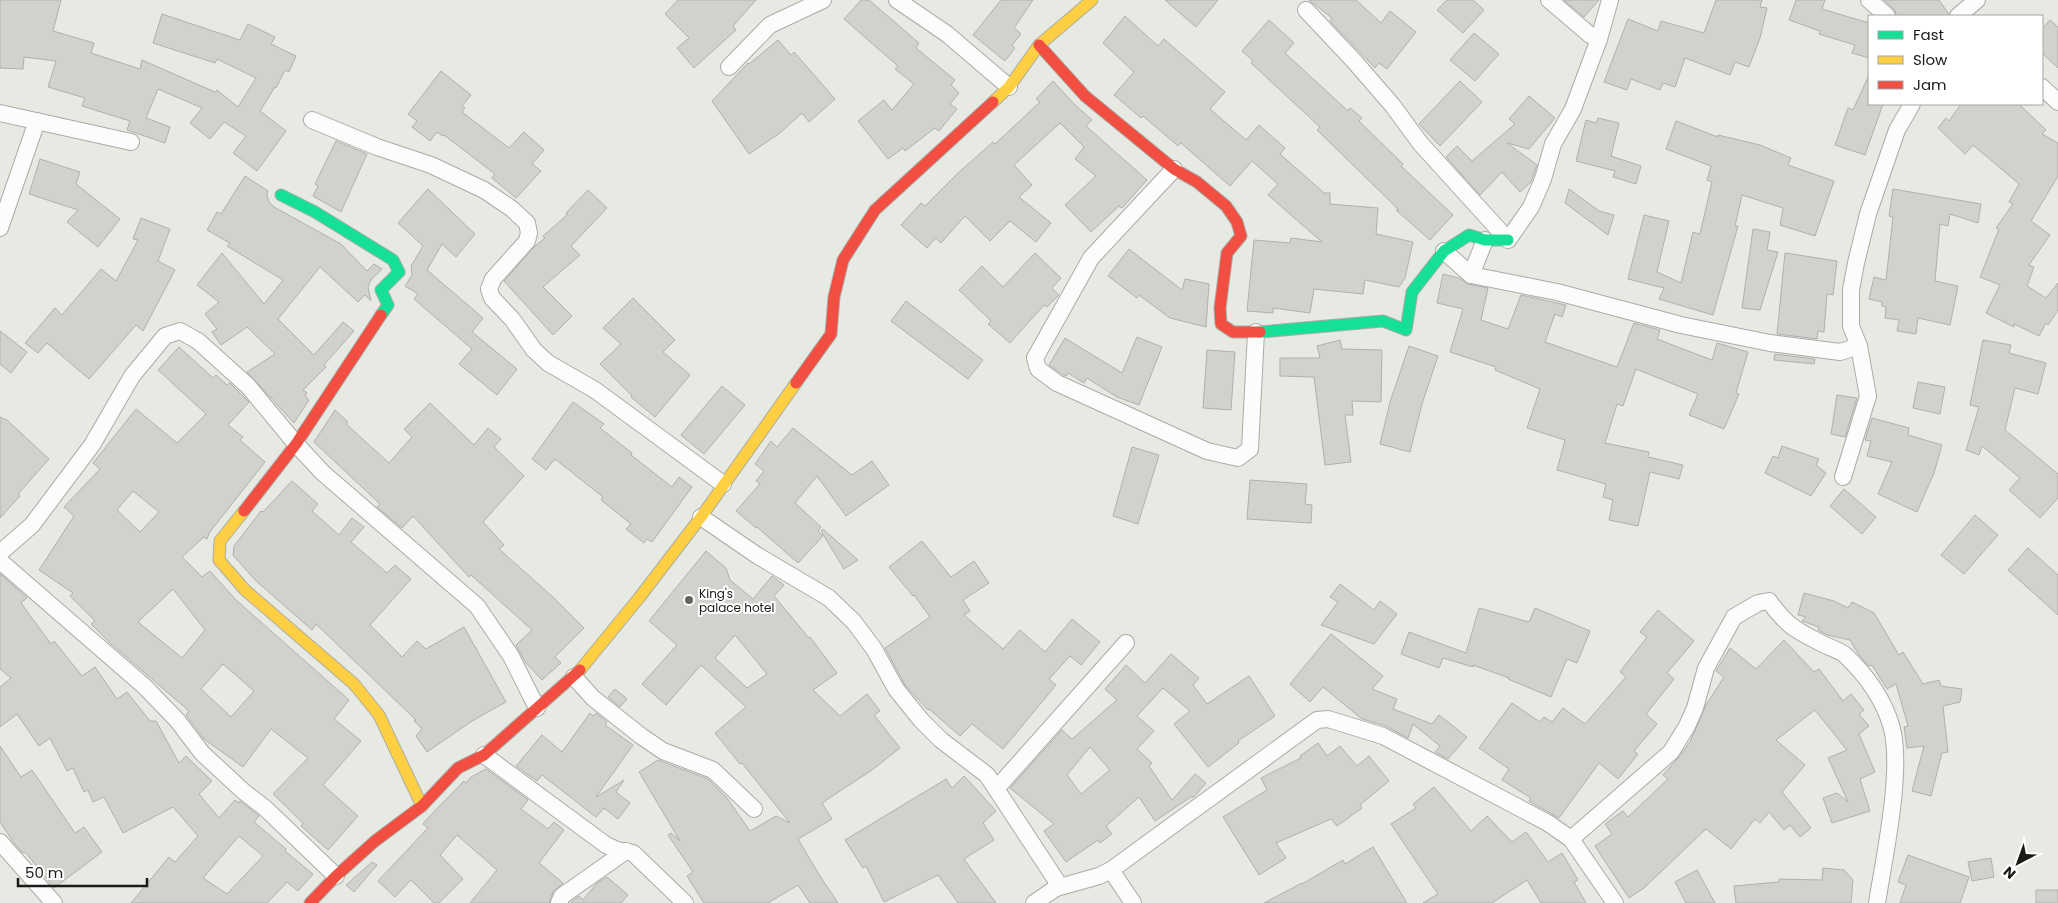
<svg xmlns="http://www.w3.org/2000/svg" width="2058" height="903" font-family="Poppins,sans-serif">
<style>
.building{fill:#d0d2cd;stroke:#afb1ac;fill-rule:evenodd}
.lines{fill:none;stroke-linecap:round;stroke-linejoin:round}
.street-casing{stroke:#aaaca7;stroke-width:18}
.fast-casing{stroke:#aaaca7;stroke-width:13}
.slow-casing{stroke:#aaaca7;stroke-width:13}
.jam-casing{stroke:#aaaca7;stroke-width:13}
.street{stroke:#fbfcfb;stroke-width:16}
.fast{stroke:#16e098;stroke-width:11}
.slow{stroke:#ffcf43;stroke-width:11}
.jam{stroke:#f24e42;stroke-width:11}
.poi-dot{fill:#61635d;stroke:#fff;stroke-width:2}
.labels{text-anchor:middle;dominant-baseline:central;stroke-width:4;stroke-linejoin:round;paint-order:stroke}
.poi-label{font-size:12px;fill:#191b16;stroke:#fff;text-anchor:start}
</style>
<rect width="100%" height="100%" fill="#e7eae2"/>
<!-- building -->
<g class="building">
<polygon points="0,0 61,0 53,31 94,43 91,53 140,69 142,60 215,92 217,90 238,107 256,78 217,59 215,63 153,43 162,14 240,40 248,24 275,37 271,44 296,56 289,72 285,70 276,88 275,87 260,111 286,131 257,171 233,153 246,136 224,122 210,139 190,123 202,108 158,89 146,118 170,127 165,143 127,130 130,121 82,106 85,98 48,87 56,61 24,57 23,69 0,68"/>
<polygon points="678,0 756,0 733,26 736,30 694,68 677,48 689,38 665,14"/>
<polygon points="861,0 869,0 919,43 916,48 955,80 951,85 959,93 950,104 957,109 939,131 935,128 905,151 903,148 888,159 858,121 884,100 892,110 914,84 895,69 898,66 844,19"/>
<polygon points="1001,0 1033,0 1014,28 1021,34 1012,45 1015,48 1005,61 973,35"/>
<polygon points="1165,0 1218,0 1196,27"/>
<polygon points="1309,0 1356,0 1381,23 1390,11 1416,32 1387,69 1379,63 1375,68 1330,21 1332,18"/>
<polygon points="1447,0 1473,0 1484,10 1463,33 1437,10"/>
<polygon points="1564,0 1599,0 1584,17"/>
<polygon points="1716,0 1762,0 1760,7 1767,8 1760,38 1749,67 1735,62 1730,75 1685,58 1675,87 1663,83 1660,90 1631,79 1627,90 1604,82 1628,19 1658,31 1661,21 1704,33"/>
<polygon points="1796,0 1825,0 1822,9 1869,23 1869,58 1852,53 1855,45 1819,34 1820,31 1789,20"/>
<polygon points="1884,0 1939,0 1948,13 1948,16 1897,16 1894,9"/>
<polygon points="1125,16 1158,46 1164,39 1225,92 1210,109 1246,140 1259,125 1285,148 1280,154 1324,193 1330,193 1330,204 1378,208 1376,234 1413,242 1405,278 1399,287 1365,280 1363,294 1314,289 1310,313 1273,308 1273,313 1247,311 1254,240 1290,243 1291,238 1322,242 1268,195 1278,184 1252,161 1230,186 1181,143 1178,146 1143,116 1141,118 1114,95 1134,72 1103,43"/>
<polygon points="1269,20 1294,43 1285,53 1348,111 1350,108 1362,118 1359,121 1403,164 1401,166 1453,215 1430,240 1396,210 1399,210 1317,130 1320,127 1251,63 1253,61 1242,51"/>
<polygon points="2050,20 2058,27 2058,68 2042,53 2042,29"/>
<polygon points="1474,33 1499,54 1475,81 1450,60"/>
<polygon points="778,40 791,55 794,52 835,99 809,122 802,113 780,133 749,154 712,101 748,63 749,64"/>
<polygon points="441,71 471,95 462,106 465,108 462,112 509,148 524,132 544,150 532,164 541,171 516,198 492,178 495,174 444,135 443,136 437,132 430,141 412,127 417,121 408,114"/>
<polygon points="1869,75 1869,104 1883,104 1865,155 1835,145 1848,108 1853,110"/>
<polygon points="1053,81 1075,105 1092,120 1086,126 1147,180 1122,208 1119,206 1091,232 1065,205 1096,176 1075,159 1084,147 1060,123 1014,165 1032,185 1019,197 1051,223 1036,242 1010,221 990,241 965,216 941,243 936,238 927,248 901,225 921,203 925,206 958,173 993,142 995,144 1040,102 1036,99"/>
<polygon points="1460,81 1482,102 1440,146 1419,124"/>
<polygon points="1529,96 1555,118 1529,149 1507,143 1537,165 1531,182 1520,192 1502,172 1480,195 1446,157 1457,146 1472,161 1515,124 1509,119"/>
<polygon points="1961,104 2019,104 2046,130 2042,134 2058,143 2058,176 2031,221 2050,235 2029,265 2034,267 2027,286 2046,298 2058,283 2058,310 2048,325 2046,323 2039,336 2014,324 2014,327 1986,313 2000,285 1980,277 1999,229 1996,228 2013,204 2009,202 2019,184 1973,145 1965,154 1938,128 1946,118 1949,121"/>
<polygon points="1598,118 1619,123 1611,156 1641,166 1636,184 1613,177 1615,171 1576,161 1586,120 1596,123"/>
<polygon points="1676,121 1718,137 1718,135 1760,145 1791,158 1788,165 1834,181 1815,236 1780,225 1783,208 1742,195 1735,226 1738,226 1713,315 1659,299 1664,288 1628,279 1644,215 1669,221 1657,272 1681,283 1693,232 1700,234 1712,182 1707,180 1711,166 1666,149"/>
<polygon points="336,141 367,154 341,212 313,196 318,186 315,184"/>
<polygon points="40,159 80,172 76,184 120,219 98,247 67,222 78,210 29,194"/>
<polygon points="245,176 268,191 267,195 269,202 274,207 341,244 367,271 374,264 382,269 371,280 368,287 371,301 365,295 358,302 320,267 278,319 314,355 343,322 354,331 324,365 326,367 303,390 307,393 305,396 309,400 294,423 247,372 275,354 247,327 221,345 212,332 217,329 205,314 219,302 197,285 222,253 264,304 283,280 227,246 230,243 207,230 217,212 221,214"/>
<polygon points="428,189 475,234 456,257 442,244 427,270 483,318 472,332 517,369 497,395 459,364 472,349 414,299 418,294 405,286 412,275 411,266 423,246 398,223"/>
<polygon points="1569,189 1599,211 1614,215 1608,235 1565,203"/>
<polygon points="1893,189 1981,204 1978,223 1950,214 1948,226 1940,224 1935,281 1958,286 1950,325 1918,318 1916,334 1897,331 1899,320 1885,318 1886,307 1882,306 1882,302 1869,299 1874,277 1886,280 1893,217 1889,216"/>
<polygon points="588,190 607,208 571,246 580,255 543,287 572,316 553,335 504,281 535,246 545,238 543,236 568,214 566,213"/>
<polygon points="141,218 170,229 158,261 175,270 143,331 136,325 89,379 47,343 38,353 25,343 55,308 62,315 101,269 116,281 138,240 133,239"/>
<polygon points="1753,229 1770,232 1767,250 1778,252 1760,310 1742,308"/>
<polygon points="1129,249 1182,290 1185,279 1209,284 1206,327 1170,318 1139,295 1137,298 1108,276"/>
<polygon points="1035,253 1061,278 1052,288 1059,295 1047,307 1044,305 1010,343 988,324 991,321 959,290 982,266 1003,287"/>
<polygon points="1785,253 1837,261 1833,295 1827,294 1824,332 1818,331 1817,339 1777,334"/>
<polygon points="1443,274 1459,278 1468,284 1488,288 1481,320 1508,329 1521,295 1566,305 1562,317 1555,314 1545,342 1617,367 1634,323 1660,330 1657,339 1712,360 1717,343 1748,352 1736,393 1739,394 1724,429 1689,415 1698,394 1636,369 1623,406 1617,404 1605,443 1649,452 1648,457 1683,465 1679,479 1650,472 1638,526 1609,520 1613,500 1603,497 1606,484 1557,470 1565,440 1527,428 1540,389 1495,370 1496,367 1450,352 1463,309 1437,303"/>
<polygon points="633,298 675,340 663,352 690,375 655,417 631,397 632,396 600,364 621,344 603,328"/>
<polygon points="906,301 983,360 968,379 891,321"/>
<polygon points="0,331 27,352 11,373 0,364"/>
<polygon points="1137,337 1162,347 1139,405 1117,397 1087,378 1084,383 1068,373 1066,376 1062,374 1049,365 1065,338 1122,373"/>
<polygon points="1340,340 1342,349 1382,350 1381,402 1352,401 1353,415 1345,415 1351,462 1325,465 1314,377 1280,376 1280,358 1320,358 1317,346"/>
<polygon points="1983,340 2011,345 2009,353 2046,363 2038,394 2015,388 2005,430 2058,474 2058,498 2040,518 2009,490 2020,478 1982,446 1979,455 1966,450 1979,407 1970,405"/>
<polygon points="1409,346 1438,356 1422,404 1410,452 1380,444 1390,402"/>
<path d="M179 347 213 378 216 375 227 385 230 383 249 402 228 425 243 437 240 440 265 462 209 533 207 539 204 537 182 557 202 577 210 571 236 600 349 700 334 719 361 741 323 785 358 816 328 850 301 826 303 823 273 794 308 758 271 729 243 767 204 739 186 715 189 711 110 643 91 624 95 621 70 596 73 593 39 570 74 516 64 507 100 469 93 463 136 409 177 443 206 414 158 370ZM133 491 159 512 140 532 117 510ZM173 589 205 630 182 658 138 622ZM223 664 254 691 231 717 201 689Z"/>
<polygon points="1207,350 1235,352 1231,410 1203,408"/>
<polygon points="1775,354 1815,359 1814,364 1774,360"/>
<polygon points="1918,382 1945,387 1940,414 1913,408"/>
<polygon points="722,386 745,405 704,454 681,435"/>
<polygon points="1837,395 1857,398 1845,437 1831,434"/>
<polygon points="573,402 604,424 600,428 632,453 631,455 672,487 679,477 692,487 652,542 647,539 644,543 626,529 631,524 601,500 603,497 555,459 546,470 532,459"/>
<polygon points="430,403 474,445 488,428 501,439 494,447 524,476 483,522 504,545 499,549 554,598 584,628 555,657 561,663 542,680 526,663 516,645 532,630 471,575 469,577 413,516 402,528 377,507 380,504 314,442 335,410 348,422 346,424 389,463 412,437 404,429"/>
<polygon points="0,417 7,420 49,459 18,494 20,496 0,518"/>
<polygon points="1872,418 1909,428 1908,435 1942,445 1934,473 1917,512 1878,494 1892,462 1867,456 1871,441 1865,440"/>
<polygon points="793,428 852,475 872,461 889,485 846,516 817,476 795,503 821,527 818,531 823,536 798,563 757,527 756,528 736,511 760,484 756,481 764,471 755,464 771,441 777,447"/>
<polygon points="1782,446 1819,459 1816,465 1826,473 1811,496 1765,473 1773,456 1778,458"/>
<polygon points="1132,447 1159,455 1138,524 1113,516"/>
<polygon points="1250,480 1307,484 1305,504 1312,505 1311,523 1247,519"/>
<polygon points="292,481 318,504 312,511 339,535 352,518 364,527 351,542 387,573 395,565 411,579 370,625 402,657 417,641 426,649 464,627 506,702 472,721 427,752 416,736 422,729 414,721 416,720 316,624 312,630 255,580 233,555 234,546 261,511 263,512"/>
<polygon points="1844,489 1876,517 1862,534 1830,506"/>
<polygon points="1975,515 1998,535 1964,574 1941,555"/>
<polygon points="823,529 858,560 844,569 821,531"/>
<polygon points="922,541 951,577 974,561 989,583 963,600 970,611 964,615 1003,649 1020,630 1045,652 1072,619 1100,642 1081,665 1070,656 1049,679 1056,685 1003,749 972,724 960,736 929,709 928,710 905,685 885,648 930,617 914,595 913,596 889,567"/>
<polygon points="2028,548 2058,575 2058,615 2008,570"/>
<path d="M706 551 726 568 730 580 753 599 772 576 784 585 774 596 809 638 810 637 837 673 813 690 840 716 867 694 880 711 874 715 900 748 872 770 822 803 832 819 798 839 820 876 838 903H810L798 885 768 903H704L687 876 693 872 668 835 671 833 680 841 639 772 658 760 708 779 727 798 750 831 776 816 790 823 742 763 740 764 715 733 746 707 701 665 666 705 642 684 677 645 649 621ZM735 635 767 674 747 688 715 658Z"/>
<path d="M0 574 27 598 21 603 51 644 54 641 82 676 95 667 117 699 127 692 150 721H156L179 763 186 756 212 781 199 794 219 818 235 800 239 803 240 801 259 816 254 822 286 849 285 851 313 874 298 891 287 882 267 903H131L169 857 175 862 198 836 173 807 123 833 104 797 93 802 88 790 84 792 73 768 67 771 50 738 39 746 17 714 0 727V687L11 678 0 669ZM239 836 263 856 227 894 203 878Z"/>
<polygon points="1340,584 1374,610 1380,601 1397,614 1374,644 1321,625 1338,602 1330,597"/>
<polygon points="1804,593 1834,601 1848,608 1852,602 1874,613 1899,655 1903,652 1923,684 1939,680 1941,686 1962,689 1960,702 1943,706 1948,752 1942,753 1931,796 1912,791 1924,746 1907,748 1904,727 1908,726 1896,684 1887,689 1872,665 1869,666 1859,655 1850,640 1827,635 1818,630 1819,627 1802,621 1806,617 1798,615"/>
<polygon points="1479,608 1529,622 1535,608 1590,631 1577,663 1567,659 1551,697 1508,679 1509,678 1473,665 1473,667 1443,658 1439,668 1401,654 1409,632 1466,653"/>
<polygon points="1658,610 1694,641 1667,673 1674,679 1646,714 1657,724 1634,751 1638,754 1618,779 1599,763 1559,818 1536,805 1529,801 1531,798 1502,780 1509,769 1479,748 1512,703 1540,722 1544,717 1552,722 1563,708 1585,724 1626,677 1620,672 1647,637 1640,632"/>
<polygon points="1331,634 1383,676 1372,689 1397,699 1393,709 1432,724 1439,715 1467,737 1448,759 1435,752 1440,746 1413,724 1408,738 1386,726 1362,719 1323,687 1310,702 1290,684"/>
<polygon points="1784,640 1814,672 1819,669 1843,701 1851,694 1864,710 1859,714 1869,726 1859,734 1875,772 1860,779 1870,811 1832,823 1823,798 1837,793 1848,802 1828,758 1847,750 1815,710 1776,740 1805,765 1782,792 1811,828 1800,837 1790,825 1784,830 1769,812 1760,823 1755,819 1731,849 1706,829 1644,888 1629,898 1595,846 1612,834 1605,824 1623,811 1628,817 1668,779 1663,775 1679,757 1690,742 1706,705 1724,677 1716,671 1730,648 1756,669"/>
<path d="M1171 654 1199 678 1193 685 1207 704 1249 676 1275 716 1238 741 1239 743 1208 767 1174 724 1190 711 1163 688 1137 716 1154 731 1137 749 1152 763 1149 766 1172 800 1195 774 1206 783 1194 797H1191L1155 821 1139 797 1106 826 1112 834 1100 843 1098 840 1066 862 1044 831 1054 824 1010 788 1062 730 1072 739 1117 700 1105 689 1126 665 1145 683ZM1090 747 1110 770 1081 794 1067 775Z"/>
<polygon points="615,689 627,699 620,707 608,697"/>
<polygon points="590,713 593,716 596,713 607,722 605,725 633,745 596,797 624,780 616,792 630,803 618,819 604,808 596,817 542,775 537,781 516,766 542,735 562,752"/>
<polygon points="1318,743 1327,756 1340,746 1357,766 1369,756 1389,781 1360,805 1362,808 1337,826 1331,819 1276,843 1286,858 1259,875 1223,817 1267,790 1261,778 1301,758 1300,756"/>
<polygon points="0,746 21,777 32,770 75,833 84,827 102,852 54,888 25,852 23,853 14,843 0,822"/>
<polygon points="486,769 528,800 521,809 548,829 554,822 564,830 539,863 563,883 553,892 549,903 470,903 497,870 457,835 440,855 463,879 439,903 434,903 411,880 395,897 378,881 428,828 423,824 426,820 464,781 466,783 471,777"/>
<polygon points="964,776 996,811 983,823 994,840 964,859 996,903 958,903 938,875 884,902 866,866 863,868 845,840 946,779 952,788"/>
<polygon points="1434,787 1471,831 1487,816 1512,842 1526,832 1548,862 1562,853 1578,880 1574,882 1586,903 1541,903 1527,880 1492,903 1423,903 1438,894 1391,824 1416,808 1413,804"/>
<polygon points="1373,847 1407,903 1264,903 1302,883 1302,884 1343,860 1345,864"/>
<polygon points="1908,855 1969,877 1960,903 1900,903 1906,885 1898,882"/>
<polygon points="1991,858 1994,877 1972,881 1968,862"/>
<polygon points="372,862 377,865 354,892 346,885"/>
<polygon points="1823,868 1844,870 1853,880 1851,903 1736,903 1734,886 1779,882 1779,879 1822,880"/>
<polygon points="1697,870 1715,903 1686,903 1675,882"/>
<polygon points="607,877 628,895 621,903 570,903 579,896 583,900 597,883"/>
<rect x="2036" y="890" width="22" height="13"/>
</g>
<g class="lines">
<!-- street casing -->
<g class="street-casing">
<g id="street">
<polyline points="897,0 947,34 1009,87"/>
<polyline points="1549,0 1590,35 1599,39"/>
<polyline points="1869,0 1887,16"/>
<polyline points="1306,10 1354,61 1393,106 1420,143 1508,240 1531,207 1543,179 1553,144 1573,109 1599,39 1610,0"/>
<polyline points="1958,16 1977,0"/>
<polyline points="729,67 770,25 823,0"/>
<polyline points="2042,87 2058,102"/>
<polyline points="0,113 131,142"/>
<polyline points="312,120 377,147 431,165 484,190 512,209 527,223 529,233 527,241 493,279 489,289 492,298 512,319 534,350 548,363 595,390 723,484"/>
<polyline points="1174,169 1091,258 1035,358 1038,369 1057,383 1207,451 1238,458 1250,449 1256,332"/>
<polyline points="0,228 37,121"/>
<polyline points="1444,251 1471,275 1557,292 1681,325 1770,343 1840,352 1859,346"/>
<polyline points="1471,275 1485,240"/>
<polyline points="1843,477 1868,396 1859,346 1851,326 1851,290 1856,263 1868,214 1897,130 1912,104"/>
<polyline points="701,517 758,556 829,598 854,622 874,649 896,689 921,720 941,740 987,775 1056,880 1056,888"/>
<polyline points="0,553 32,525 92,445 132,376 165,336 180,331 198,341 248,386 296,444 323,473 477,606 511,656 537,708"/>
<polyline points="0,561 144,686 177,720 202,753 243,791 265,808 336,876"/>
<polyline points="574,677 593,698 641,736 663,751 713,770 754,809"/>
<polyline points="484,755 606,845 617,850 633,853 685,903"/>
<polyline points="996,789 1126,643"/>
<path d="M1571 839 1671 752 1687 726 1695 708 1706 668 1734 617 1758 603 1769 601C1786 625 1795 630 1821 643 1828 647 1839 650 1845 655 1865 674 1883 698 1891 725 1904 767 1884 858 1877 903"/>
<polyline points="0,842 54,903"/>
<polyline points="1111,870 1133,903"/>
<polyline points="559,903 562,896 626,851"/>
<polyline points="1034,903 1056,888 1099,876 1111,870 1317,720 1328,719 1383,736 1548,823 1571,839 1615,903"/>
</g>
</g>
<!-- fast casing -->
<g class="fast-casing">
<g id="fast">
<polyline points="281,195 315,212 393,260 399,272 381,290 388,305 381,315"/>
<polyline points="1260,332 1383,321 1406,330 1412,292 1444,251 1469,235 1485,240 1508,240"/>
</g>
</g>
<!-- slow casing -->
<g class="slow-casing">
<g id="slow">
<polyline points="993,102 1009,87 1039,45 1092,0"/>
<polyline points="244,511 220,541 219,560 245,590 354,684 379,715 422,806"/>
<polyline points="580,670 639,598 701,517 796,383"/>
</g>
</g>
<!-- jam casing -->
<g class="jam-casing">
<g id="jam">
<polyline points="1039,45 1085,96 1174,169 1197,182 1226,206 1237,222 1241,236 1227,253 1220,308 1221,324 1233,332 1260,332"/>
<polyline points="796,383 831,334 834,297 843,260 875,210 993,102"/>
<polyline points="244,511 296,444 381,315"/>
<polyline points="310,903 336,876 375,841 422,806 458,768 484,755 580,670"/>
</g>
</g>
<!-- street -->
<use href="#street" class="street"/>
<!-- fast -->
<use href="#fast" class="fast"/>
<!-- slow -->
<use href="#slow" class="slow"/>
<!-- jam -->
<use href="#jam" class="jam"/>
</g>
<!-- markers -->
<circle class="poi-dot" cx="689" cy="600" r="5"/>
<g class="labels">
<!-- poi labels -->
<g class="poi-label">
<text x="699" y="593">King's<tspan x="699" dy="14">palace hotel</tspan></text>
</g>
</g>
<!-- legend -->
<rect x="1868" y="15" width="175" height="90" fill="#ffffff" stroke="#a3a4a2"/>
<rect x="1878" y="31" width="25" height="8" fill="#16e098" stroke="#a3a4a2"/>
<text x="1913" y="40" font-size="15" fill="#191b16">Fast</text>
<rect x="1878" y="56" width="25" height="8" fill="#ffcf43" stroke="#a3a4a2"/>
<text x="1913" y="65" font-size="15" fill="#191b16">Slow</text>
<rect x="1878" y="81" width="25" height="8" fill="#f24e42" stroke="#a3a4a2"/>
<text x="1913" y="90" font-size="15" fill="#191b16">Jam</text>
<!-- north arrow -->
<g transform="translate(2018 863) rotate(221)" stroke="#ffffff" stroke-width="4" paint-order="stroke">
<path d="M0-4L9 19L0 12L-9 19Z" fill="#191b16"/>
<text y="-8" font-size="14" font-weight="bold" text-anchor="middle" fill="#191b16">N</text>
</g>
<!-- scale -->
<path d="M18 878v8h129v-8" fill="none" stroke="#191b16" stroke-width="2.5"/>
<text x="25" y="878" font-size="15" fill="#191b16" stroke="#ffffff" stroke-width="4" paint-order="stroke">50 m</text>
</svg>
